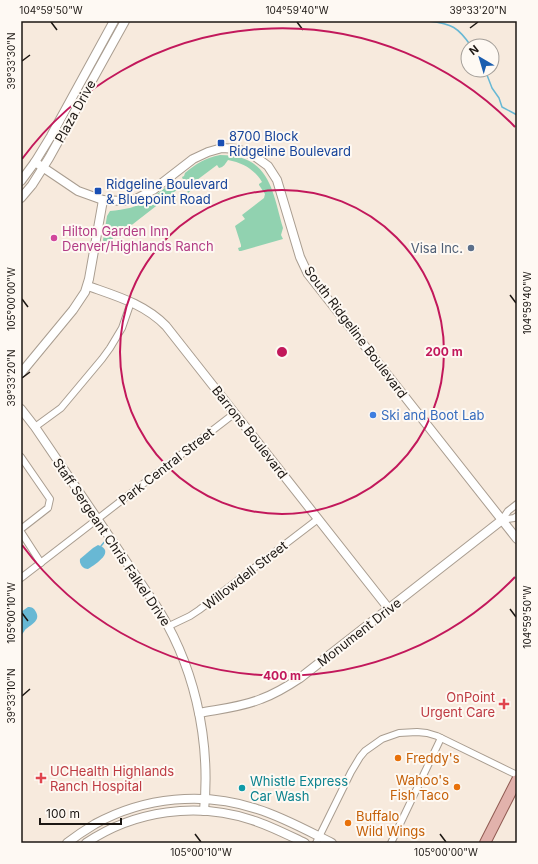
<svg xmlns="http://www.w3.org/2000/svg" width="538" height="864" font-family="Inter,sans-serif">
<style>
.green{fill:#91d2b0}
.water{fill:#68b8d4}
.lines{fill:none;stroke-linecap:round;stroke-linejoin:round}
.stream{stroke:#68b8d4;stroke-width:1.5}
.minor-casing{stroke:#a99d90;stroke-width:8}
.tertiary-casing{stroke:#a99d90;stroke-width:10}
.primary-casing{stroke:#905b52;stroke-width:12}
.minor{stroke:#fff;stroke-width:6}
.tertiary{stroke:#fff;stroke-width:8}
.primary{stroke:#e2b2ac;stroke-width:10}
.ticks{fill:none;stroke:#1c1713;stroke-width:1.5}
.ring{fill:none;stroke:#c2185b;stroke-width:2}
.transit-dot{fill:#1a4fb4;stroke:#fef9f3;stroke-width:1.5}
.hotel-dot{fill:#d1479c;stroke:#fef9f3;stroke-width:1.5}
.service-dot{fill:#5c6f8a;stroke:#fef9f3;stroke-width:1.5}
.shop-dot{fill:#3f7fe0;stroke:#fef9f3;stroke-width:1.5}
.health-dot{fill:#e0444e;stroke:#fef9f3;stroke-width:1.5}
.food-dot{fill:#e8710a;stroke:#fef9f3;stroke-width:1.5}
.culture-dot{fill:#0f9aa8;stroke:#fef9f3;stroke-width:1.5}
.labels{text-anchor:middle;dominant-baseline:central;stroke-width:4;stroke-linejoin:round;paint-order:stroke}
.street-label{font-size:13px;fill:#1c1713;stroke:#fef9f3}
.transit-label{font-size:13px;fill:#164399;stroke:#fef9f3;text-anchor:start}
.hotel-label{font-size:13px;fill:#b23c85;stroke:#fef9f3;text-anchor:start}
.service-label{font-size:13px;fill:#4e5e75;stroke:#fef9f3;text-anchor:end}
.shop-label{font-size:13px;fill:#366cbe;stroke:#fef9f3;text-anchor:start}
.health-label{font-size:13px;fill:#be3a42;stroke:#fef9f3;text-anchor:end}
.food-label{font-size:13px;fill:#c56008;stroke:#fef9f3;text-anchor:start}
.culture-label{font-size:13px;fill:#0d838f;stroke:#fef9f3;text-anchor:start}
.centre{fill:#c2185b;stroke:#fef9f3;stroke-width:2}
.ring-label{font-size:12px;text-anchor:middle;font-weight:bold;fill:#c2185b;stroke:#fef9f3;stroke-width:4;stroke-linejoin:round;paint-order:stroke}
.neatline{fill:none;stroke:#1c1713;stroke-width:1.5}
.ticks-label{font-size:10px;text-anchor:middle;fill:#1c1713}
</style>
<rect width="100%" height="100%" fill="#f7eadd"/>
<!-- green -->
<g class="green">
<path d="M220 155C270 155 272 190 283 228L281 235 283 239 241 251H239L238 248 241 247V245L235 226 245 219 242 215 264 198 265 194 259 185V184L262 182C254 169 243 163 228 160 225 164 224 167 219 168L217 165 193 183 195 187 188 193 182 177 184 176 185 173C197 163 205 158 220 155Z"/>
<path d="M171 184 177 186 178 189 115 238 113 234H112V235L113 239 107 244H105L103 240 107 216 110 211C124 210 138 207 150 199 157 194 164 188 171 184Z"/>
</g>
<!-- water -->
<g class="water">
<path d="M98 545C116 551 96 564 88 569 83 569 79 564 80 559L93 548Z"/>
<path d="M28 607C32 607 34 608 36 612 41 621 30 625 25 630 24 632 22 634 21 636V612Z"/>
</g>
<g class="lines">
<!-- stream -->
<g class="stream">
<path d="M429 21C452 24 458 27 471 46"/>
<polyline points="481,70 487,75 492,88 499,98 502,107 517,115"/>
<polyline points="101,546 106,540"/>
</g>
<!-- minor casing -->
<g class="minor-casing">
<g id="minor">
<polyline points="35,427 61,408 102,359 110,348 122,328 131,302"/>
<polyline points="21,457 50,499 48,508 21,529"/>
<polyline points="502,520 508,511 517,504"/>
<polyline points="502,520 514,518 517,516"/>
<polyline points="21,532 41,563"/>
<polyline points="21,578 235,413"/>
<polyline points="169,626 190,616 199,610 318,519"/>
<polyline points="316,843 351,772 360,757 365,751 382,739 399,733 417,732 427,733 437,736 517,775"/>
<polyline points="391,843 441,738"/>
</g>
</g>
<!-- tertiary casing -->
<g class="tertiary-casing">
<g id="tertiary">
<polyline points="35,162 78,191 103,200 122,201 136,199 153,190 193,159 208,152 222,148 237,149 253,155 268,166 277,180 300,257 308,274 517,539"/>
<polyline points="21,181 35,162 51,136 114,21"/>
<polyline points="21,198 32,185 49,158 125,21"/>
<path d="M88 286C116 296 145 304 166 326L389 609"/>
<polyline points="21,373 73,310 85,292 89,279 103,200"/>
<path d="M21 409 35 427 153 601C194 662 211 738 204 811"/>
<path d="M199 713C220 709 242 707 261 699 275 694 288 686 300 678L502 520"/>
<path d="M67 843C76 836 85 830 95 824 144 797 204 791 257 809 283 817 308 831 332 843"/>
<path d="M86 843C135 810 197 802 252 820 271 826 288 835 305 843"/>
</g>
</g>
<!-- primary casing -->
<g class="primary-casing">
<polyline id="primary" points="485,843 517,780"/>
</g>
<!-- minor -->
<use href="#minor" class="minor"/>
<!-- tertiary -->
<use href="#tertiary" class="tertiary"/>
<!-- primary -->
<use href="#primary" class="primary"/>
</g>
<!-- ticks -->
<path class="ticks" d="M51 22 57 30M297 22 303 30M470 28 478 22M22 61 30 55M510 295 516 303M22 299 28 307M22 378 30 372M510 609 516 617M22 613 28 621M22 696 30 689M195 834 201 842M440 834 446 842"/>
<!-- distance rings -->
<g class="ring">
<circle cx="282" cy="352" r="162"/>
<path d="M515 577A324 324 0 0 1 22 545M22 159A324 324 0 0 1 515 127"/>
</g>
<!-- markers -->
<g class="transit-dot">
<rect x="217" y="139" width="8" height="8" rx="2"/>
<rect x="94" y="187" width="8" height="8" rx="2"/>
</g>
<circle class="hotel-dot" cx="54" cy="238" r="4"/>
<circle class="service-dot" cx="471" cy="248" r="4"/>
<circle class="shop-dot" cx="373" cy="415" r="4"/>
<g class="health-dot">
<path d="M502 698h4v4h4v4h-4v4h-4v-4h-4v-4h4z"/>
<path d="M39 772h4v4h4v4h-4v4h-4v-4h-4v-4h4z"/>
</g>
<g class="food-dot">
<circle cx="398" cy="758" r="4"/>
<circle cx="457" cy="787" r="4"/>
<circle cx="348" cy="823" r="4"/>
</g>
<circle class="culture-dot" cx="242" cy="788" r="4"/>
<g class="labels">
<!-- street labels -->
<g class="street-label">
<text transform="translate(75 111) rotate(-61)">Plaza Drive</text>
<text transform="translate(356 332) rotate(53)">South Ridgeline Boulevard</text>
<text transform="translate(250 432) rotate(52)">Barrons Boulevard</text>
<text transform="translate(166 466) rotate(-38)">Park Central Street</text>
<text transform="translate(112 542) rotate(56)">Staff Sergeant Chris Falkel Drive</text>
<text transform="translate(245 575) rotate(-38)">Willowdell Street</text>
<text transform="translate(359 632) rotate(-38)">Monument Drive</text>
</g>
<!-- transit labels -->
<g class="transit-label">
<text x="229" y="136">8700 Block<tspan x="229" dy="15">Ridgeline Boulevard</tspan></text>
<text x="106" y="184">Ridgeline Boulevard<tspan x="106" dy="15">&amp; Bluepoint Road</tspan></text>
</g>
<!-- hotel labels -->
<g class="hotel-label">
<text x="62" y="231">Hilton Garden Inn<tspan x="62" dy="15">Denver/Highlands Ranch</tspan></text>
</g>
<!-- service labels -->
<g class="service-label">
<text x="463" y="248">Visa Inc.</text>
</g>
<!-- shop labels -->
<g class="shop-label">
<text x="381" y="415">Ski and Boot Lab</text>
</g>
<!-- health labels -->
<g class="health-label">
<text x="495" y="697">OnPoint<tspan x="495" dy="15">Urgent Care</tspan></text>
<text x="50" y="771" text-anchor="start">UCHealth Highlands<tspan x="50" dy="15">Ranch Hospital</tspan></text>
</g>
<!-- food labels -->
<g class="food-label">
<text x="406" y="758">Freddy's</text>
<text x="449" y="780" text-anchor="end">Wahoo's<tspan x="449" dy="15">Fish Taco</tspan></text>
<text x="356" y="816">Buffalo<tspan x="356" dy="15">Wild Wings</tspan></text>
</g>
<!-- culture labels -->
<g class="culture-label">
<text x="250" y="781">Whistle Express<tspan x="250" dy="15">Car Wash</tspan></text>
</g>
</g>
<circle cx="282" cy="352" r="6" class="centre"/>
<g class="ring-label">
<text x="444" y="356">200 m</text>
<text x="282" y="680">400 m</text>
</g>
<!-- border -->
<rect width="538" height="864" fill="none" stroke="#fef9f3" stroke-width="44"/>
<!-- north arrow -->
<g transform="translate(480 58) rotate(322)"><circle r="19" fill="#fef9f3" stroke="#a49f99"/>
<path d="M0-3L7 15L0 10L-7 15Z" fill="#1b5eaf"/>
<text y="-6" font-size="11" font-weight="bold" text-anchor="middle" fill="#1c1713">N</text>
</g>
<!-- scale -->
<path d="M40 818v6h81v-6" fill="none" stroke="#1c1713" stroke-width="2"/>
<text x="46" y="818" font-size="12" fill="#1c1713" stroke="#fef9f3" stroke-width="3" paint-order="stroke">100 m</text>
<rect x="22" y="22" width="494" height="820" class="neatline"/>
<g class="ticks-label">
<text x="51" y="14">104°59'50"W</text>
<text x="297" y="14">104°59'40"W</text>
<text x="478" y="14">39°33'20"N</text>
<text transform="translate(11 61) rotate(-90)" y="4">39°33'30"N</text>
<text transform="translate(11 299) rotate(-90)" y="4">105°00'00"W</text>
<text transform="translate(527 303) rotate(-90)" y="4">104°59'40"W</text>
<text transform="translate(11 378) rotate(-90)" y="4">39°33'20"N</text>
<text transform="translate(11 613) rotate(-90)" y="4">105°00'10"W</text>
<text transform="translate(527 617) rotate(-90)" y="4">104°59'50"W</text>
<text transform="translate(11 696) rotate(-90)" y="4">39°33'10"N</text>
<text x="201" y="856">105°00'10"W</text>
<text x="446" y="856">105°00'00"W</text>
</g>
</svg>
